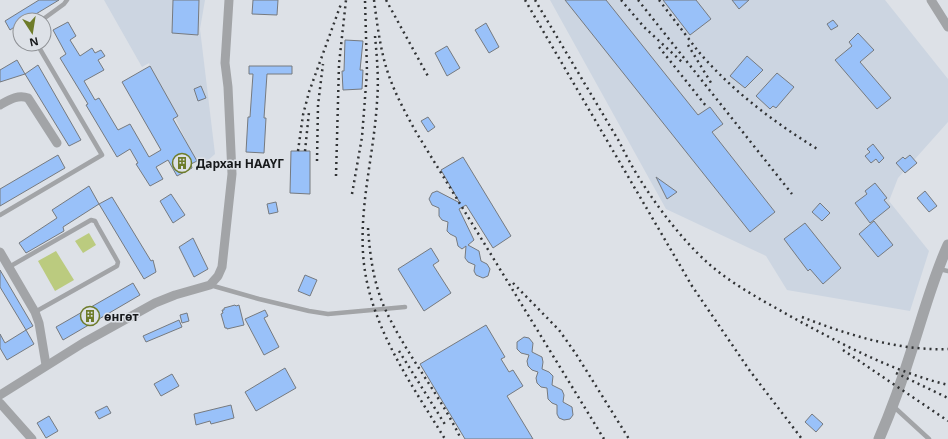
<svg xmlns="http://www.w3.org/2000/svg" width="948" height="439" font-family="'Noto Sans',sans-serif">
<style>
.built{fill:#ccd5e1}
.green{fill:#bbcb7f}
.building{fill:#99c1f9;stroke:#767a7f}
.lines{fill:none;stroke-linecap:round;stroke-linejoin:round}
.service{stroke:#a2a4a7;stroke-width:4.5}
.minor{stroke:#a2a4a7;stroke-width:9}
.tertiary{stroke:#a2a4a7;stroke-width:11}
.rail{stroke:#313335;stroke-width:2.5;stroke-dasharray:2 4;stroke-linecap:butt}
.labels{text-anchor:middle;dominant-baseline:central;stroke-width:3;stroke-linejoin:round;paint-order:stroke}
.poi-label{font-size:12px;font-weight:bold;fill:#17191b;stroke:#dde1e7;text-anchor:start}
</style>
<rect width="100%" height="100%" fill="#dde1e7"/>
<!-- built -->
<g class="built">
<polygon points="104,0 205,0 200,29 215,154 199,168 149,63 142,67"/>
<polygon points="550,0 885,0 948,79 948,122 898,178 889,201 929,251 910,311 787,290 766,256 666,209"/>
</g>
<!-- green -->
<g class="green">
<polygon points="89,233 96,245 83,253 75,241"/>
<polygon points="56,251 74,280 55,291 38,261"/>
</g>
<!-- building -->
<g class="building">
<polygon points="39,0 59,0 26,20 20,20 20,23 10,30 5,21"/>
<polygon points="173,0 199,0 198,35 172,33"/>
<polygon points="253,0 278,0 277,15 252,14"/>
<polygon points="565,0 606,0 698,115 710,107 723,124 712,132 775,212 750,232"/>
<polygon points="663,0 696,0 711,19 690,35"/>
<polygon points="732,0 749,0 739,9"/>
<polygon points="833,20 838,26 831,30 827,24"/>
<polygon points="68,22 76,36 70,40 80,56 92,48 95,53 101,50 105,56 98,60 104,70 84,81 95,100 99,98 118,130 130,124 149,157 161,150 122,82 150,66 178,116 173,119 197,161 191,164 192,168 177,176 168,160 156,167 163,179 150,186 136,164 138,163 130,149 117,157 86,105 88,104 60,58 66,54 53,30"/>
<polygon points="486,23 499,47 489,53 475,30"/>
<polygon points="858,33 874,50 860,62 891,98 877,109 835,60 852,46 849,42"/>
<polygon points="345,40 363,41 360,70 363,70 362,89 343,90 342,71 344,71"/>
<polygon points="447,46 460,68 447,76 435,53"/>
<polygon points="747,56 763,70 745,88 730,76"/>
<polygon points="17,60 25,74 0,82 0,70"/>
<polygon points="38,65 81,140 69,146 25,74"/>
<polygon points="249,66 292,66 292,74 267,74 264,118 266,118 264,153 246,152 248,117 250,117 253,74 249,74"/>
<polygon points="777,73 794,87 776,108 773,106 770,109 756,96"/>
<polygon points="201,86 206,98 198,101 194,89"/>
<polygon points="428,117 435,127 428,132 421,121"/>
<polygon points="873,144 884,158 879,163 876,159 871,163 865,156 870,152 867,149"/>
<polygon points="291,151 310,151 310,194 290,193"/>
<polygon points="58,155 65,168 0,206 0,189"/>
<polygon points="910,155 917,163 905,173 896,163 903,157 905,159"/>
<polygon points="463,157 511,236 493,248 466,205 459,209 474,240 468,245 479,251 481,261 487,264 490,269 488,276 483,278 476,275 474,271 475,265 468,262 465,258 466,246 462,249 458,246 456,237 450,234 447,231 448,222 442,220 439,216 439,208 432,205 429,199 432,193 437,191 460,203 441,170"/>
<polygon points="656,177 677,192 667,199"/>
<polygon points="875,183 887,198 884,200 890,207 870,223 855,203 867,194 865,191"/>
<polygon points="89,186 99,204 63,227 64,231 26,253 19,243 57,218 52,210"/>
<polygon points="925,191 937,206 929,212 917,198"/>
<polygon points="171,194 185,215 173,223 160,201"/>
<polygon points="112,197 151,261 153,260 156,272 144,279 99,204"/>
<polygon points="276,202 278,212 269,214 267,204"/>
<polygon points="820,203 830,213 822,221 812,212"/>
<polygon points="874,221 893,245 878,257 859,234"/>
<polygon points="805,223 841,268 823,284 810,269 808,271 784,239"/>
<polygon points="193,238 208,269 194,277 179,247"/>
<polygon points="431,248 439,261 433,265 451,293 424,311 398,269"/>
<polygon points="0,270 33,326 26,330 0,287"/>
<polygon points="305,275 317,280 310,296 298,291"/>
<polygon points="133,283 140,295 63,340 56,327"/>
<polygon points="235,305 236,306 239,305 244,325 227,329 227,328 225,328 221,314 223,313 222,310 224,310 224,308"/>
<polygon points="265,310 268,316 264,318 279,347 264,355 245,319"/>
<polygon points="187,313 189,321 182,323 180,315"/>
<polygon points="179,320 182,327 146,342 143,336"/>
<polygon points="486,325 505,357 501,359 509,372 513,370 523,386 507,396 533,439 465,439 420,364"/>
<polygon points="26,330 34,344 7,360 0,348 0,334 5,343"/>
<polygon points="524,337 529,338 533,343 532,352 542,357 543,362 542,369 549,372 553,376 552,385 562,390 564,395 563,402 572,407 573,415 570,419 564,420 559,418 557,414 557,405 552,403 548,399 547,388 541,387 537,383 536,378 538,372 532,370 528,366 527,361 529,355 521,353 517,349 517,342"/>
<polygon points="285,368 296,388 256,411 245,392"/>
<polygon points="172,374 179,386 161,396 154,384"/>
<polygon points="231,405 234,418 211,424 210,421 196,425 194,414"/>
<polygon points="107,406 111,413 99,419 95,412"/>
<polygon points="812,414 823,424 816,432 805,422"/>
<polygon points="49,416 58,431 46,438 37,423"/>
</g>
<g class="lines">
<!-- service -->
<g class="service">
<polyline points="42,20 64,4 67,0"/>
<polyline points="0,215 102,155 37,44"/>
<polyline points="9,267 91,220 95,221 97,225 118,262 117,266 35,312"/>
<polyline points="939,269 948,271"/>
<polyline points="210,285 259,299 309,311 328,314 405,307"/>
<polyline points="893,406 929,439"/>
</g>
<!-- minor -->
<g class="minor">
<polyline points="931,0 948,27"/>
<path d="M0 105C9 100 18 94 28 98L57 143"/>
<polyline points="0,252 35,312 39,323 46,365"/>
<polyline points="0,395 83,343 155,303 175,295 210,285 218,276 222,267 232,174 228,87 225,63 229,0"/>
<polyline points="0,403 32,439"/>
</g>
<!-- tertiary -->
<path class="tertiary" d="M879 439C892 409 903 378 913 346 924 312 933 278 948 245"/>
<!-- rail -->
<g class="rail">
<path d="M374 0C377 23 380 48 387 70 394 92 405 112 416 132L604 439"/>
<polyline points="386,0 429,78"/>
<polyline points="525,0 692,286 750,371 802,439"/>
<path d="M535 0 620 143C638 182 676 235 709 264 733 285 762 300 790 316 841 344 892 371 948 385"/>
<polyline points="621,0 644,27 683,63"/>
<polyline points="638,0 792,194"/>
<path d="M659 0C672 17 685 34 698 51 732 91 775 123 819 150"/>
<path d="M375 36C377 58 379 80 377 102 374 153 360 202 363 253 367 322 410 382 445 439"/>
<polyline points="688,45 713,86"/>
<polyline points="659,47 706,106"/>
<polyline points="298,151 303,115 309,92 341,4"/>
<polyline points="305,151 309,112"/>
<polyline points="317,161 318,105 323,64"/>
<polyline points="336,176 339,64 346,0"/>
<polyline points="352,194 362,137 367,72 365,0"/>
<path d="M368 228C370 257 374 287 387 313 408 357 440 395 461 439"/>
<polyline points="513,283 559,330 576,354 629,439"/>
<path d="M802 317C848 335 899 351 948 349"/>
<polyline points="843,350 948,421"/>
<polyline points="399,351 446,426"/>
<polyline points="896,373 948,398"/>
</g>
</g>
<!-- icons -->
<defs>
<g id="building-ring" transform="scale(1)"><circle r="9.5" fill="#dde1e7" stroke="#6e7c2a" stroke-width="1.5"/><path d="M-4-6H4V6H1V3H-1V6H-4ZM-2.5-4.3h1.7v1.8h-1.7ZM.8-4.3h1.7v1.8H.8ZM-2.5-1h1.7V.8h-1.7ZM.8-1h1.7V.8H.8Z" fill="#6e7c2a"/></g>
</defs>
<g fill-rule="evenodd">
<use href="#building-ring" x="182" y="163"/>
<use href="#building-ring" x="90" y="316"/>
</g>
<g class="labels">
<!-- poi labels -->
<g class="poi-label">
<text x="196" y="163">Дархан НААҮГ</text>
<text x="104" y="316">өнгөт</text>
</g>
</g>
<!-- north arrow -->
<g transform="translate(32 32) rotate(168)"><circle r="19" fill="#dde1e7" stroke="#8e9195"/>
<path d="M0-3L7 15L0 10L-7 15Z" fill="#6e7c2a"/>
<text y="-6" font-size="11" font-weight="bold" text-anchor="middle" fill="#17191b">N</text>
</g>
</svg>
